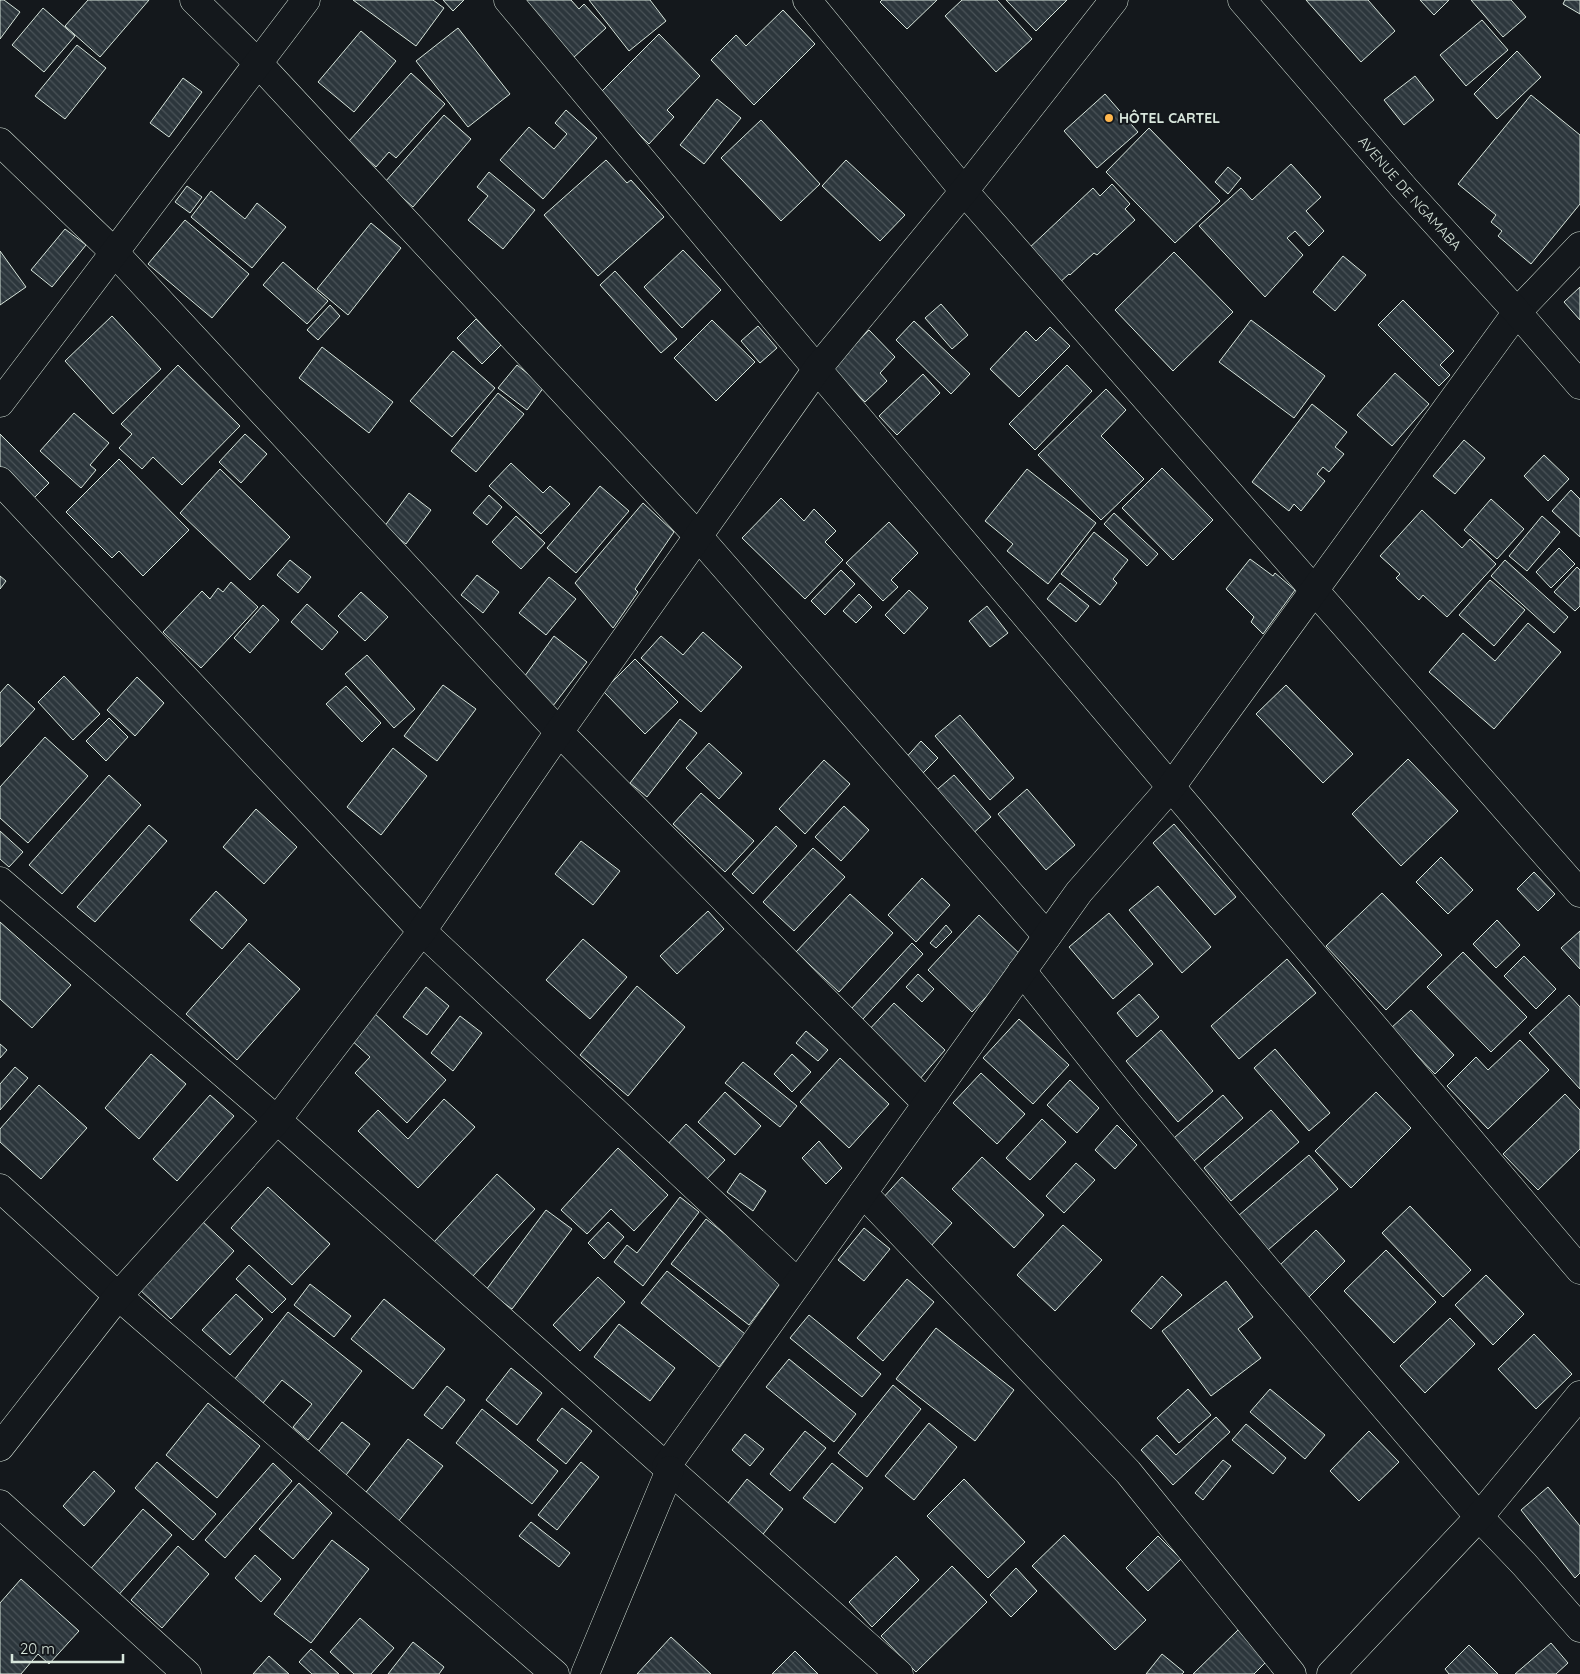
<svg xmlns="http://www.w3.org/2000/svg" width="1580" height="1674" font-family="Quicksand,sans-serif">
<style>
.building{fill:url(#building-back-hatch);stroke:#d8e6dc}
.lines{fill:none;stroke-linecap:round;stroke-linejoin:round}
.street-casing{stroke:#d8e6dc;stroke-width:29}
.secondary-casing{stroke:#d8e6dc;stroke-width:29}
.street{stroke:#14181c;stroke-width:28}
.secondary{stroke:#14181c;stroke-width:28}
.poi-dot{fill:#ffb74d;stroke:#14181c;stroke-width:2}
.labels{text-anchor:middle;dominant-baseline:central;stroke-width:4;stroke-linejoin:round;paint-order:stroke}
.poi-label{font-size:14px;font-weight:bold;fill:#d8e6dc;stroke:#14181c;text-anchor:start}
.street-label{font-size:14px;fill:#d8e6dc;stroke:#14181c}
</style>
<defs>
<pattern id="building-back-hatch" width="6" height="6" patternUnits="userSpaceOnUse" patternTransform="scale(1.25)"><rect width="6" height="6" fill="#2c363c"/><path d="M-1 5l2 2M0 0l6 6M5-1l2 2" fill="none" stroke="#4a5358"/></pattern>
</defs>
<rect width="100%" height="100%" fill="#14181c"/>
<!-- building -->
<g class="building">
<polygon points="0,0 4,0 20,12 0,39"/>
<polygon points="88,0 149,0 100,57 65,26"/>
<polygon points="353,0 433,0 444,8 416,46"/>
<polygon points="443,0 464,0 453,11"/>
<polygon points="525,0 571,0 579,9 584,4 606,28 573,58"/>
<polygon points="589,0 650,0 666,21 629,51"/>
<polygon points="882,0 937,0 907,29 880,2"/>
<polygon points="962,0 997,0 1032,39 996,72 945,16"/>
<polygon points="1006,0 1067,0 1036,31"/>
<polygon points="1306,0 1368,0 1395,31 1361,62"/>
<polygon points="1420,0 1449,0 1434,15"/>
<polygon points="1471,0 1511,0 1526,17 1503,37"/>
<polygon points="1565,0 1580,0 1580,14 1563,4"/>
<polygon points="43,8 75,36 44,72 12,45"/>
<polygon points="783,10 815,44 754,105 711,60 736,35 746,46"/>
<polygon points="1482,20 1508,50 1466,86 1440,55"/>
<polygon points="458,28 510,94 468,127 416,61"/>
<polygon points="361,31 396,61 354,112 318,82"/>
<polygon points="659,34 700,76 667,110 674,117 649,144 599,94"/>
<polygon points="77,45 106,68 65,119 35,96"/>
<polygon points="1517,51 1541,77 1497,119 1474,94"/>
<polygon points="411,73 445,104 396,158 389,152 376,167 348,142"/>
<polygon points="1415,76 1434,100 1404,125 1384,100"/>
<polygon points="183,78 202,92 169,137 150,123"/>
<polygon points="1105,94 1138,132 1097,168 1064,131"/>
<polygon points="1531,95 1580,135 1580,204 1531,264 1498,236 1502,231 1491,222 1496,215 1458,184"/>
<polygon points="717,99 741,118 704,164 680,145"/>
<polygon points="566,110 597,138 543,199 500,160 529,127 554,149 567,134 555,123"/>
<polygon points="444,115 471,139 413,207 385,182"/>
<polygon points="761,120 820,184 781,221 721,158"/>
<polygon points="1149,128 1220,201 1175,243 1106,172"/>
<polygon points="606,160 627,183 631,180 664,217 598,276 544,215"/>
<polygon points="846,160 905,215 880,241 822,186"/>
<polygon points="1291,164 1321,197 1306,211 1324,231 1309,246 1295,231 1287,238 1303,255 1265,297 1199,226 1241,188 1252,200"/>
<polygon points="1228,167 1241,178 1228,194 1215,182"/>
<polygon points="489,172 535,210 503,249 468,220 488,196 477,187"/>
<polygon points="1112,184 1130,204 1125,209 1135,220 1097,255 1094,253 1070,275 1069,274 1058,284 1027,250 1093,188 1100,196"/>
<polygon points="187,186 202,197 190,213 175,202"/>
<polygon points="211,191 245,219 257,203 286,227 252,268 191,217"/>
<polygon points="185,220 249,274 212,318 148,264"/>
<polygon points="371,223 401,248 348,315 317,289"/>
<polygon points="65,229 86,245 52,287 31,270"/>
<polygon points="683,250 721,290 682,328 644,287"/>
<polygon points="0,251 26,287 0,305"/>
<polygon points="1174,252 1233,312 1173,371 1115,310"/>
<polygon points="1343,256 1366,275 1335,311 1313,292"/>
<polygon points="283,262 328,301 307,324 263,285"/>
<polygon points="615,271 677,339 661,353 600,285"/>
<polygon points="1580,287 1580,320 1564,302"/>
<polygon points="1403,300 1454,351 1440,365 1450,375 1439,386 1378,325"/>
<polygon points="941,304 968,335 952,349 925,318"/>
<polygon points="330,305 340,316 318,340 307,330"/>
<polygon points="112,316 161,369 113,414 65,361"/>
<polygon points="476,319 501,345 482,364 457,338"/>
<polygon points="712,320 755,362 716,401 674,358"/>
<polygon points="1251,320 1325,376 1294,418 1219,362"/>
<polygon points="914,321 970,374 951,394 896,340"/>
<polygon points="758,326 777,348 760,363 741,341"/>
<polygon points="1050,327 1070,346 1019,397 990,369 1026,331 1036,341"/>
<polygon points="869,330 895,357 880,373 887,381 865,402 832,368"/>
<polygon points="322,347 393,402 369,433 299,378"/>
<polygon points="453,351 495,388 452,437 410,401"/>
<polygon points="178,365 240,426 182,485 153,457 142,469 119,448 132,434 121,424"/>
<polygon points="517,365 544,387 527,410 498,388"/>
<polygon points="1067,365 1092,391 1035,450 1009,424"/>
<polygon points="1395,373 1429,404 1392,446 1357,415"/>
<polygon points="923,374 940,393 897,435 879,416"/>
<polygon points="1106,389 1126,410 1101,436 1144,479 1101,520 1038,455"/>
<polygon points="498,393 524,414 476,472 451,451"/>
<polygon points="1312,404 1347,432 1335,447 1344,454 1329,472 1323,467 1317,474 1325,481 1301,511 1294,504 1289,511 1252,482"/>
<polygon points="74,413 109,443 90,465 96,470 81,488 40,451"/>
<polygon points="0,434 49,483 30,502 0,473"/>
<polygon points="245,434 267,454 241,483 219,462"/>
<polygon points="1464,440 1485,458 1455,494 1433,476"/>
<polygon points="1544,455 1569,479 1548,501 1524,476"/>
<polygon points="119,459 189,530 143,576 119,551 112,558 66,512"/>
<polygon points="511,463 543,493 550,486 570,504 541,534 489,486"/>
<polygon points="1162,468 1213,520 1173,560 1122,508"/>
<polygon points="220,469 290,537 250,580 180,513"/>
<polygon points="1027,469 1096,523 1048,584 1007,551 1013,544 985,521"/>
<polygon points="600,486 629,511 576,573 547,548"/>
<polygon points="1571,490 1580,499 1580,537 1552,511"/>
<polygon points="409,493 431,510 406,544 384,527"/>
<polygon points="489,495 502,507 487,525 473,513"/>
<polygon points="781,498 804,521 814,509 836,531 825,542 843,560 805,599 742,538"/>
<polygon points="1491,499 1524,529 1497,559 1464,530"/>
<polygon points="643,503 674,532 635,589 638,592 613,628 575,583"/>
<polygon points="1422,510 1462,548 1470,539 1496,564 1447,617 1423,595 1419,600 1396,578 1400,574 1380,556"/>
<polygon points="1114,513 1158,554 1147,566 1104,524"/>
<polygon points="516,516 545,543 521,569 492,542"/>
<polygon points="1542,516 1560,532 1527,571 1509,556"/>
<polygon points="889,522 918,553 891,580 898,587 883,601 846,563"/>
<polygon points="1094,532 1128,560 1113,579 1117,583 1100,605 1061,574"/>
<polygon points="1559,548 1575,564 1551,588 1536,572"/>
<polygon points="1250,559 1273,576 1275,573 1295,590 1263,634 1251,622 1254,617 1226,589"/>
<polygon points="290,560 311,577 298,593 277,575"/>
<polygon points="1505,560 1568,617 1554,633 1491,576"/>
<polygon points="1577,567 1580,570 1580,606 1575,611 1554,592"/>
<polygon points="841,570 855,584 825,615 811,601"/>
<polygon points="477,575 499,592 483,613 461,595"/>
<polygon points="0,576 6,581 0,589"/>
<polygon points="549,577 576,599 546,635 519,613"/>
<polygon points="1490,580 1525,610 1494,646 1459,615"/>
<polygon points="231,582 258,607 201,668 163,632 202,591 210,599 218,588 223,592"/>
<polygon points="1060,583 1089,606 1076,622 1047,599"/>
<polygon points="909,590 928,608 904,634 885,615"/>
<polygon points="361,592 388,617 365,641 338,616"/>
<polygon points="859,594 872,607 856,623 843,611"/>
<polygon points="307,604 338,632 322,650 291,622"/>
<polygon points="263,605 279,620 250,653 234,638"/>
<polygon points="987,606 1008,633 990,647 969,621"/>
<polygon points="1528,623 1561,652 1494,729 1429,672 1463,633 1495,661"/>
<polygon points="703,632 742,667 701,712 641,658 661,636 683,655"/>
<polygon points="554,636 587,662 549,711 519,684"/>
<polygon points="367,655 415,709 394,728 345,674"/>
<polygon points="635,659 678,702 645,734 603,691"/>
<polygon points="64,676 100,714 73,740 38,702"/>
<polygon points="137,677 164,703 135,736 107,710"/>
<polygon points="8,684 35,709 0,747 0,693"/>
<polygon points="443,685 476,709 437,761 404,736"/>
<polygon points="1286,685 1353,754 1323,783 1256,714"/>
<polygon points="346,686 381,723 362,742 326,704"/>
<polygon points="960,715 1014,778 990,800 935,736"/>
<polygon points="109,718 128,737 106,761 86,741"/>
<polygon points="680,719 697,733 647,797 630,783"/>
<polygon points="45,737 88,776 28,843 0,818 0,787"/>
<polygon points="921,741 938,758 920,776 903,761"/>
<polygon points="709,743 742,773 719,799 686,768"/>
<polygon points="393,748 427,776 381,835 347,807"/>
<polygon points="1408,759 1458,811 1401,866 1352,814"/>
<polygon points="824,760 850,784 805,834 779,809"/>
<polygon points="109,775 141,805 62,894 29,865"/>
<polygon points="954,775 991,817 969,837 932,794"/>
<polygon points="1027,789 1075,845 1046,870 998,814"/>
<polygon points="701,793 754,841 725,872 673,824"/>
<polygon points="844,806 869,830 841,861 815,837"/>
<polygon points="256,809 297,847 264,884 223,847"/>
<polygon points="1174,824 1236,897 1215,915 1153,843"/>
<polygon points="149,825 167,841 95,922 77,907"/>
<polygon points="776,826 797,846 753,894 732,874"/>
<polygon points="0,831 23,852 9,867 0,859"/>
<polygon points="581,841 620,871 593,905 555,874"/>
<polygon points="813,848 845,877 794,931 763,902"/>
<polygon points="1441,857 1473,890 1448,914 1416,882"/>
<polygon points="1534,872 1555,894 1538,911 1517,889"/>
<polygon points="922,878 950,905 916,942 888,915"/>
<polygon points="1158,886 1211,947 1182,973 1129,910"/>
<polygon points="216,891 247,920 222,949 190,920"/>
<polygon points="1382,893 1442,955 1386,1010 1326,946"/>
<polygon points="850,894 893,933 839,992 796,952"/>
<polygon points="708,911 724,929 677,974 660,956"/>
<polygon points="1109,913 1153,964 1113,999 1069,947"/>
<polygon points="979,915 1023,957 972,1012 928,970"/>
<polygon points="1497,920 1520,945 1496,968 1473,944"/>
<polygon points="0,922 71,985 32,1028 0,999"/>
<polygon points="946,925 952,932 936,948 930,943"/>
<polygon points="1580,931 1580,969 1561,948"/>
<polygon points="583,939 627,977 590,1019 546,980"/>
<polygon points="249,943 300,989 237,1060 186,1014"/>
<polygon points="912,943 923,954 862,1020 851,1009"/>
<polygon points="1463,952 1527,1017 1491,1052 1427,987"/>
<polygon points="1524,956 1556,989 1536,1009 1504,976"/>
<polygon points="1287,959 1316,993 1239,1059 1211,1026"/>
<polygon points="918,974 934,989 922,1002 906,987"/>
<polygon points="637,986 685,1027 628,1096 580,1055"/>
<polygon points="426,987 449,1006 427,1035 403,1017"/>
<polygon points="1139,994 1159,1017 1137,1037 1117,1013"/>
<polygon points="1569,995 1580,1007 1580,1089 1529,1033"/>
<polygon points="894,1003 945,1050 918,1081 866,1033"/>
<polygon points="1411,1010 1454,1055 1435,1074 1391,1028"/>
<polygon points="373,1012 446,1080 407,1123 355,1073 370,1057 349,1038"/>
<polygon points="460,1016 482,1033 453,1071 431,1053"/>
<polygon points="1019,1019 1069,1065 1033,1104 983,1058"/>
<polygon points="1161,1030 1213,1091 1178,1122 1126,1061"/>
<polygon points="806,1031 828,1050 818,1061 796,1043"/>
<polygon points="1520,1040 1549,1070 1488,1129 1447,1086 1476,1057 1488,1070"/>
<polygon points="0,1044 7,1050 0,1058"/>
<polygon points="1275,1049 1330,1113 1309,1131 1254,1068"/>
<polygon points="151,1054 186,1084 139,1139 105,1108"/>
<polygon points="792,1054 811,1072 792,1092 774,1074"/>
<polygon points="840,1058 889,1104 849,1148 800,1102"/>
<polygon points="743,1062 797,1106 780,1127 725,1083"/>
<polygon points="15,1067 28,1078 0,1110 0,1084"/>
<polygon points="981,1073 1025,1114 997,1144 953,1103"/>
<polygon points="1070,1080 1099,1108 1077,1133 1047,1105"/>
<polygon points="39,1085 87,1128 41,1179 0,1142 0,1129"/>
<polygon points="725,1092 761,1126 735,1155 698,1122"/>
<polygon points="1376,1092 1411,1128 1351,1188 1315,1151"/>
<polygon points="1565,1094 1580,1110 1580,1149 1538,1190 1503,1154"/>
<polygon points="210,1095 234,1116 177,1181 153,1159"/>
<polygon points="1223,1095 1243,1118 1194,1161 1174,1138"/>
<polygon points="444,1099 475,1127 418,1188 358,1131 378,1110 408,1139"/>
<polygon points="1271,1110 1299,1142 1231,1201 1204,1168"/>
<polygon points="1042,1119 1066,1142 1030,1180 1006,1158"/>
<polygon points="686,1124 725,1160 703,1183 665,1147"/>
<polygon points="1117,1125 1137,1145 1115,1169 1095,1150"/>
<polygon points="819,1141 842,1168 826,1184 802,1158"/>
<polygon points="618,1148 668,1195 634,1231 611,1209 587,1234 561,1210"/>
<polygon points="1309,1155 1338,1189 1268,1250 1238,1216"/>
<polygon points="982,1157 1044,1215 1014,1248 952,1189"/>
<polygon points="1076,1163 1095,1180 1064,1213 1046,1196"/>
<polygon points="740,1173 766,1191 753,1211 727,1192"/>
<polygon points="497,1174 535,1209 472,1277 434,1242"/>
<polygon points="902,1177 952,1223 930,1247 881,1200"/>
<polygon points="268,1187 330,1244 292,1285 231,1228"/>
<polygon points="680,1197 699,1212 643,1286 614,1262 627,1245 637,1253"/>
<polygon points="1410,1206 1471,1270 1443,1297 1382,1233"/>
<polygon points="546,1210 572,1229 512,1309 486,1290"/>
<polygon points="706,1219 783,1280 749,1325 671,1264"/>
<polygon points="201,1220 234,1251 171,1319 138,1288"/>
<polygon points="608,1222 624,1237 604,1259 588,1243"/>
<polygon points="1063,1225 1102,1260 1055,1311 1017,1275"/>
<polygon points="864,1228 890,1249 864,1281 838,1260"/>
<polygon points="1316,1230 1345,1261 1306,1300 1276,1269"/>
<polygon points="1386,1250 1436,1302 1394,1343 1344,1291"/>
<polygon points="249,1265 286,1299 272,1313 236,1279"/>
<polygon points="667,1271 745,1334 719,1367 641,1303"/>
<polygon points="1486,1275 1524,1314 1493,1345 1455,1305"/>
<polygon points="1162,1276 1182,1295 1151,1329 1131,1311"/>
<polygon points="598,1277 625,1302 580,1351 553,1325"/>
<polygon points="907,1279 934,1302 883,1361 857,1338"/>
<polygon points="1226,1281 1253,1317 1238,1329 1261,1358 1211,1396 1162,1331"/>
<polygon points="310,1284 351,1316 334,1337 294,1305"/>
<polygon points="236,1294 263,1319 230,1355 202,1330"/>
<polygon points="384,1299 445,1349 413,1389 351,1339"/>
<polygon points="288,1312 362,1371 308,1440 293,1427 312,1404 282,1380 263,1403 234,1380"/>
<polygon points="809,1315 881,1374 862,1397 790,1338"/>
<polygon points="1450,1318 1475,1344 1425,1393 1400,1366"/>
<polygon points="619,1324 675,1368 650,1401 594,1357"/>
<polygon points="936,1328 1014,1390 975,1441 896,1379"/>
<polygon points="1534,1334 1572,1374 1536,1409 1498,1369"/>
<polygon points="789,1359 856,1414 834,1442 766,1387"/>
<polygon points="511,1368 542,1393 517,1425 486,1400"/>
<polygon points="893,1385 921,1409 867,1477 838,1453"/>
<polygon points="447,1386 465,1400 442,1429 424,1415"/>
<polygon points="1188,1389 1211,1415 1179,1443 1157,1418"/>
<polygon points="1270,1389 1325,1435 1305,1459 1250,1412"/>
<polygon points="208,1403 260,1446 217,1498 166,1455"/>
<polygon points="562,1408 592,1431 566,1464 537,1440"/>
<polygon points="482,1409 558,1471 532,1504 456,1443"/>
<polygon points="1216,1417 1230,1432 1173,1485 1141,1450 1157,1435 1176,1455"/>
<polygon points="342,1422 370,1444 343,1479 315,1456"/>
<polygon points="929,1423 957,1447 914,1500 885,1476"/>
<polygon points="1246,1424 1286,1458 1273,1474 1232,1440"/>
<polygon points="805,1431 826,1448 790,1491 770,1474"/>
<polygon points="1369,1431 1399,1462 1359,1501 1330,1471"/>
<polygon points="745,1434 764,1449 750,1466 732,1450"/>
<polygon points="408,1439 443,1466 397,1523 363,1496"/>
<polygon points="1223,1460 1231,1466 1203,1500 1195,1493"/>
<polygon points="157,1462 216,1514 193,1540 135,1488"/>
<polygon points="581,1462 599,1477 557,1530 538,1515"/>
<polygon points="273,1463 292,1481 225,1558 205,1540"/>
<polygon points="832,1463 863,1488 835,1523 803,1498"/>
<polygon points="94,1471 115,1491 84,1526 63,1506"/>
<polygon points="747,1479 783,1509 760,1538 724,1508"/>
<polygon points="964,1479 1025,1542 988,1578 927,1516"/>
<polygon points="299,1483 332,1513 293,1559 259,1529"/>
<polygon points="1548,1487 1580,1526 1580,1573 1575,1578 1521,1510"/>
<polygon points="143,1509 172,1535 115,1599 87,1573"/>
<polygon points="531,1522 570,1553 559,1567 519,1536"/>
<polygon points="1064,1535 1146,1620 1115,1650 1032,1566"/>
<polygon points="1158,1536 1181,1559 1148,1591 1126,1568"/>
<polygon points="332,1540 369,1569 311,1643 274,1614"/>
<polygon points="178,1546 209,1574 162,1628 131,1600"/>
<polygon points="255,1555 281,1579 261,1602 235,1578"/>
<polygon points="896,1556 919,1580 872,1627 849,1602"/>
<polygon points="952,1566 987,1602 916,1672 881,1636"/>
<polygon points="1016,1568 1037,1591 1011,1617 990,1595"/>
<polygon points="21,1579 79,1631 49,1664 38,1654 21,1674 0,1674 0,1603"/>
<polygon points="360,1618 394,1648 371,1674 354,1674 330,1652"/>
<polygon points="1238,1630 1267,1661 1254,1674 1193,1674"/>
<polygon points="671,1637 711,1674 637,1674"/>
<polygon points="413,1642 444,1667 439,1674 388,1674"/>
<polygon points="1551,1643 1568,1663 1556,1674 1515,1674"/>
<polygon points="1469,1645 1498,1674 1449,1674 1445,1669"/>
<polygon points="311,1649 339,1674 312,1674 299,1662"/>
<polygon points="795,1651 818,1674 772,1674"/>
<polygon points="1162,1654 1184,1672 1182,1674 1146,1674"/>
<polygon points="269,1656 289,1674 253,1674"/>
</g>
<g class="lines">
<!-- street casing -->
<g class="street-casing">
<g id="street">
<polyline points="194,0 258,63 697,535 1047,936"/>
<polyline points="508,0 817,369 1580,1270"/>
<polyline points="807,0 964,191 1580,893"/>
<polyline points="0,142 114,252 559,732 927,1104"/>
<polyline points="0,403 306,0"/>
<polyline points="0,481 422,931 798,1283"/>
<polyline points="0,881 277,1120 899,1674"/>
<polyline points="1022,971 1129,1105 1268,1271 1479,1517 1524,1564 1580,1628"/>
<polyline points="0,1188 118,1296 555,1674"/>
<polyline points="863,1193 1128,1472 1292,1674"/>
<polyline points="0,1447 118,1296 277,1120 422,931 559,732 817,369 964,191 1114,0"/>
<polyline points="666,1467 1079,892 1171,787 1517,312 1580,246"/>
<polyline points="0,1504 187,1674"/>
<polyline points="585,1674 670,1470"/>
<polyline points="1331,1674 1479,1517 1580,1395"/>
</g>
</g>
<!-- secondary casing -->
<g class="secondary-casing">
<g id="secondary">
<path id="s1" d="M1242 0 1405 189 1517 312 1580 385"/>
</g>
</g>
<!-- street -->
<use href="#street" class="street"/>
<!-- secondary -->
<use href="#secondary" class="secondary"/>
</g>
<!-- markers -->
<circle class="poi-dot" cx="1109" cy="118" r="5"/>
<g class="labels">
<!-- poi labels -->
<g class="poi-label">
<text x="1119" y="118">HÔTEL CARTEL</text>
</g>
<!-- street labels -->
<g class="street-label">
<text stroke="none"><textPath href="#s1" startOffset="256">AVENUE DE NGAMABA</textPath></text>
</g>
</g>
<!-- scale -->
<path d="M12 1654v8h111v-8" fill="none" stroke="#d8e6dc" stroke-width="2.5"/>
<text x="20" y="1654" font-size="15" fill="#d8e6dc" stroke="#14181c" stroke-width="4" paint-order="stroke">20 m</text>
</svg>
